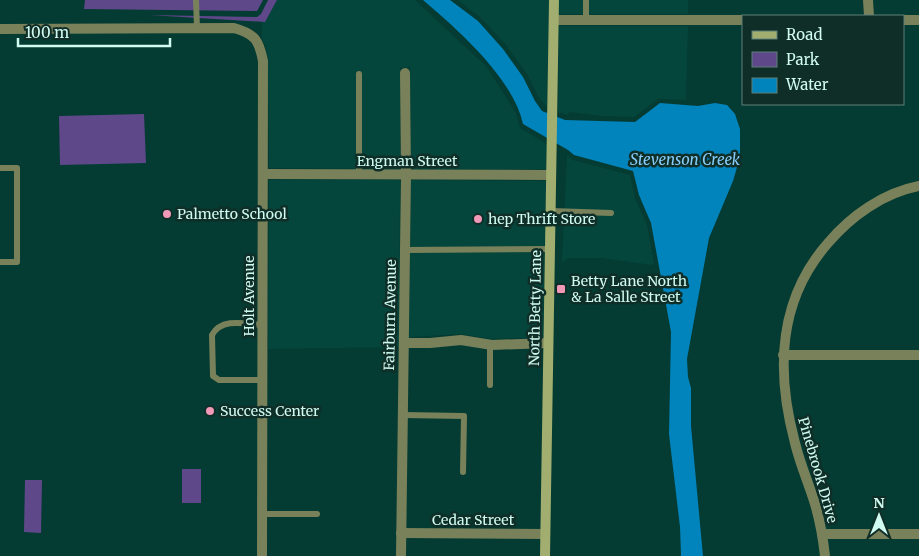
<svg xmlns="http://www.w3.org/2000/svg" width="919" height="556" font-family="Merriweather,serif">
<style>
.built{fill:#05463c}
.green{fill:#5f488a}
.water{fill:#0183bc}
.lines{fill:none;stroke-linecap:round;stroke-linejoin:round}
.lane{stroke:#79815a;stroke-width:6}
.street{stroke:#79815a;stroke-width:10}
.secondary{stroke:#a1ae6f;stroke-width:10}
.poi-dot{fill:#f09ab7;stroke:#102e28;stroke-width:2}
.labels{text-anchor:middle;dominant-baseline:central;stroke-width:5;stroke-linejoin:round;paint-order:stroke}
.street-label{font-size:14px;fill:#d0fbf0;stroke:#102e28}
.poi-label{font-size:14px;fill:#d0fbf0;stroke:#102e28;text-anchor:start}
.water-label{font-size:15px;font-style:italic;fill:#88cdfa;stroke:#102e28}
</style>
<rect width="100%" height="100%" fill="#043b32"/>
<!-- built -->
<g class="built">
<polygon points="277,0 415,0 486,66 516,113 520,128 547,144 546,169 411,169 410,67 400,68 400,169 269,168 268,61 266,47 262,39 262,22 265,22"/>
<polygon points="458,0 549,0 547,107 539,98 527,74 506,45 481,18"/>
<rect x="559" y="0" width="129" height="14"/>
<polygon points="559,26 688,26 686,100 658,99 634,117 602,116 569,112 568,115 558,112"/>
<polygon points="567,155 573,160 630,175 635,198 647,225 654,263 652,265 601,258 568,258 562,263"/>
<polygon points="269,180 400,180 399,347 268,349"/>
<polygon points="411,180 546,181 543,337 493,339 460,334 409,337"/>
</g>
<!-- green -->
<g class="green">
<polygon points="85,0 263,0 257,11 84,9"/>
<polygon points="268,0 277,0 265,22 149,15 257,17 261,14"/>
<polygon points="144,114 146,163 60,165 59,116"/>
<rect x="182" y="469" width="19" height="34"/>
<polygon points="25,480 42,480 41,533 24,532"/>
</g>
<!-- water -->
<path class="water" d="M423 0H450L478 21 503 49 523 77 535 101 542 111 565 120 635 122 660 103 698 106 715 103 727 105 735 114 740 129V157L733 181 709 238 687 359 688 377 691 388V426L703 556H681L680 527 669 434 671 332 651 223 639 195 633 171 574 155 568 150 523 124C513 78 458 30 423 0Z"/>
<g class="lines">
<!-- lane -->
<g class="lane">
<polyline points="196,0 197,28"/>
<polyline points="586,0 586,20"/>
<polyline points="0,168 17,168 17,262 0,262"/>
<polyline points="359,175 359,74"/>
<polyline points="551,211 611,213"/>
<polyline points="405,250 550,249"/>
<polyline points="490,345 490,385"/>
<path d="M263 380H219L213 376 212 335C222 317 246 324 263 325"/>
<polyline points="403,415 464,416 463,472"/>
<polyline points="263,514 317,514"/>
</g>
<!-- street -->
<g class="street">
<polyline points="868,0 869,16"/>
<polyline points="554,20 743,20"/>
<polyline points="903,20 919,20"/>
<path d="M0 29 234 28C255 34 259 40 263 61L262 556"/>
<polyline points="263,174 551,175"/>
<polyline points="404,343 430,343 461,340 492,345 548,343"/>
<polyline points="783,355 919,355"/>
<polyline points="401,533 545,534"/>
<polyline points="822,534 919,534"/>
<polyline points="401,556 406,175 405,73"/>
<path d="M825 556C823 538 820 521 815 504 809 484 800 464 795 443 776 372 777 301 828 243 851 216 883 193 919 186"/>
</g>
<!-- secondary -->
<polyline class="secondary" points="545,556 554,0"/>
</g>
<!-- markers -->
<g class="poi-dot">
<circle cx="167" cy="214" r="5"/>
<circle cx="478" cy="219" r="5"/>
<rect x="556" y="284" width="10" height="10" rx="2.5"/>
<circle cx="210" cy="411" r="5"/>
</g>
<g class="labels">
<!-- street labels -->
<g class="street-label">
<text x="407" y="161">Engman Street</text>
<text transform="translate(249 296) rotate(-90)">Holt Avenue</text>
<text transform="translate(535 308) rotate(-89)">North Betty Lane</text>
<text transform="translate(390 315) rotate(-89)">Fairburn Avenue</text>
<text transform="translate(818 470) rotate(74)">Pinebrook Drive</text>
<text x="473" y="520">Cedar Street</text>
</g>
<!-- poi labels -->
<g class="poi-label">
<text x="177" y="214">Palmetto School</text>
<text x="488" y="219">hep Thrift Store</text>
<text x="571" y="281">Betty Lane North<tspan x="571" dy="16">&amp; La Salle Street</tspan></text>
<text x="220" y="411">Success Center</text>
</g>
<!-- water labels -->
<g class="water-label">
<text x="685" y="159">Stevenson Creek</text>
</g>
</g>
<!-- legend -->
<rect x="742" y="15" width="162" height="90" fill="#102e28" stroke="#5d8078"/>
<rect x="752" y="31" width="25" height="8" fill="#a1ae6f" stroke="#5d8078"/>
<text x="786" y="40" font-size="15" fill="#d0fbf0">Road</text>
<rect x="752" y="52" width="25" height="15" fill="#5f488a" stroke="#5d8078"/>
<text x="786" y="65" font-size="15" fill="#d0fbf0">Park</text>
<rect x="752" y="78" width="25" height="15" fill="#0183bc" stroke="#5d8078"/>
<text x="786" y="90" font-size="15" fill="#d0fbf0">Water</text>
<!-- north arrow -->
<g transform="translate(879 516)" stroke="#102e28" stroke-width="4" paint-order="stroke">
<path d="M0-4L9 19L0 12L-9 19Z" fill="#d0fbf0"/>
<text y="-8" font-size="14" font-weight="bold" text-anchor="middle" fill="#d0fbf0">N</text>
</g>
<!-- scale -->
<path d="M18 38v8h152v-8" fill="none" stroke="#d0fbf0" stroke-width="2.5"/>
<text x="25" y="38" font-size="15" fill="#d0fbf0" stroke="#102e28" stroke-width="4" paint-order="stroke">100 m</text>
</svg>
